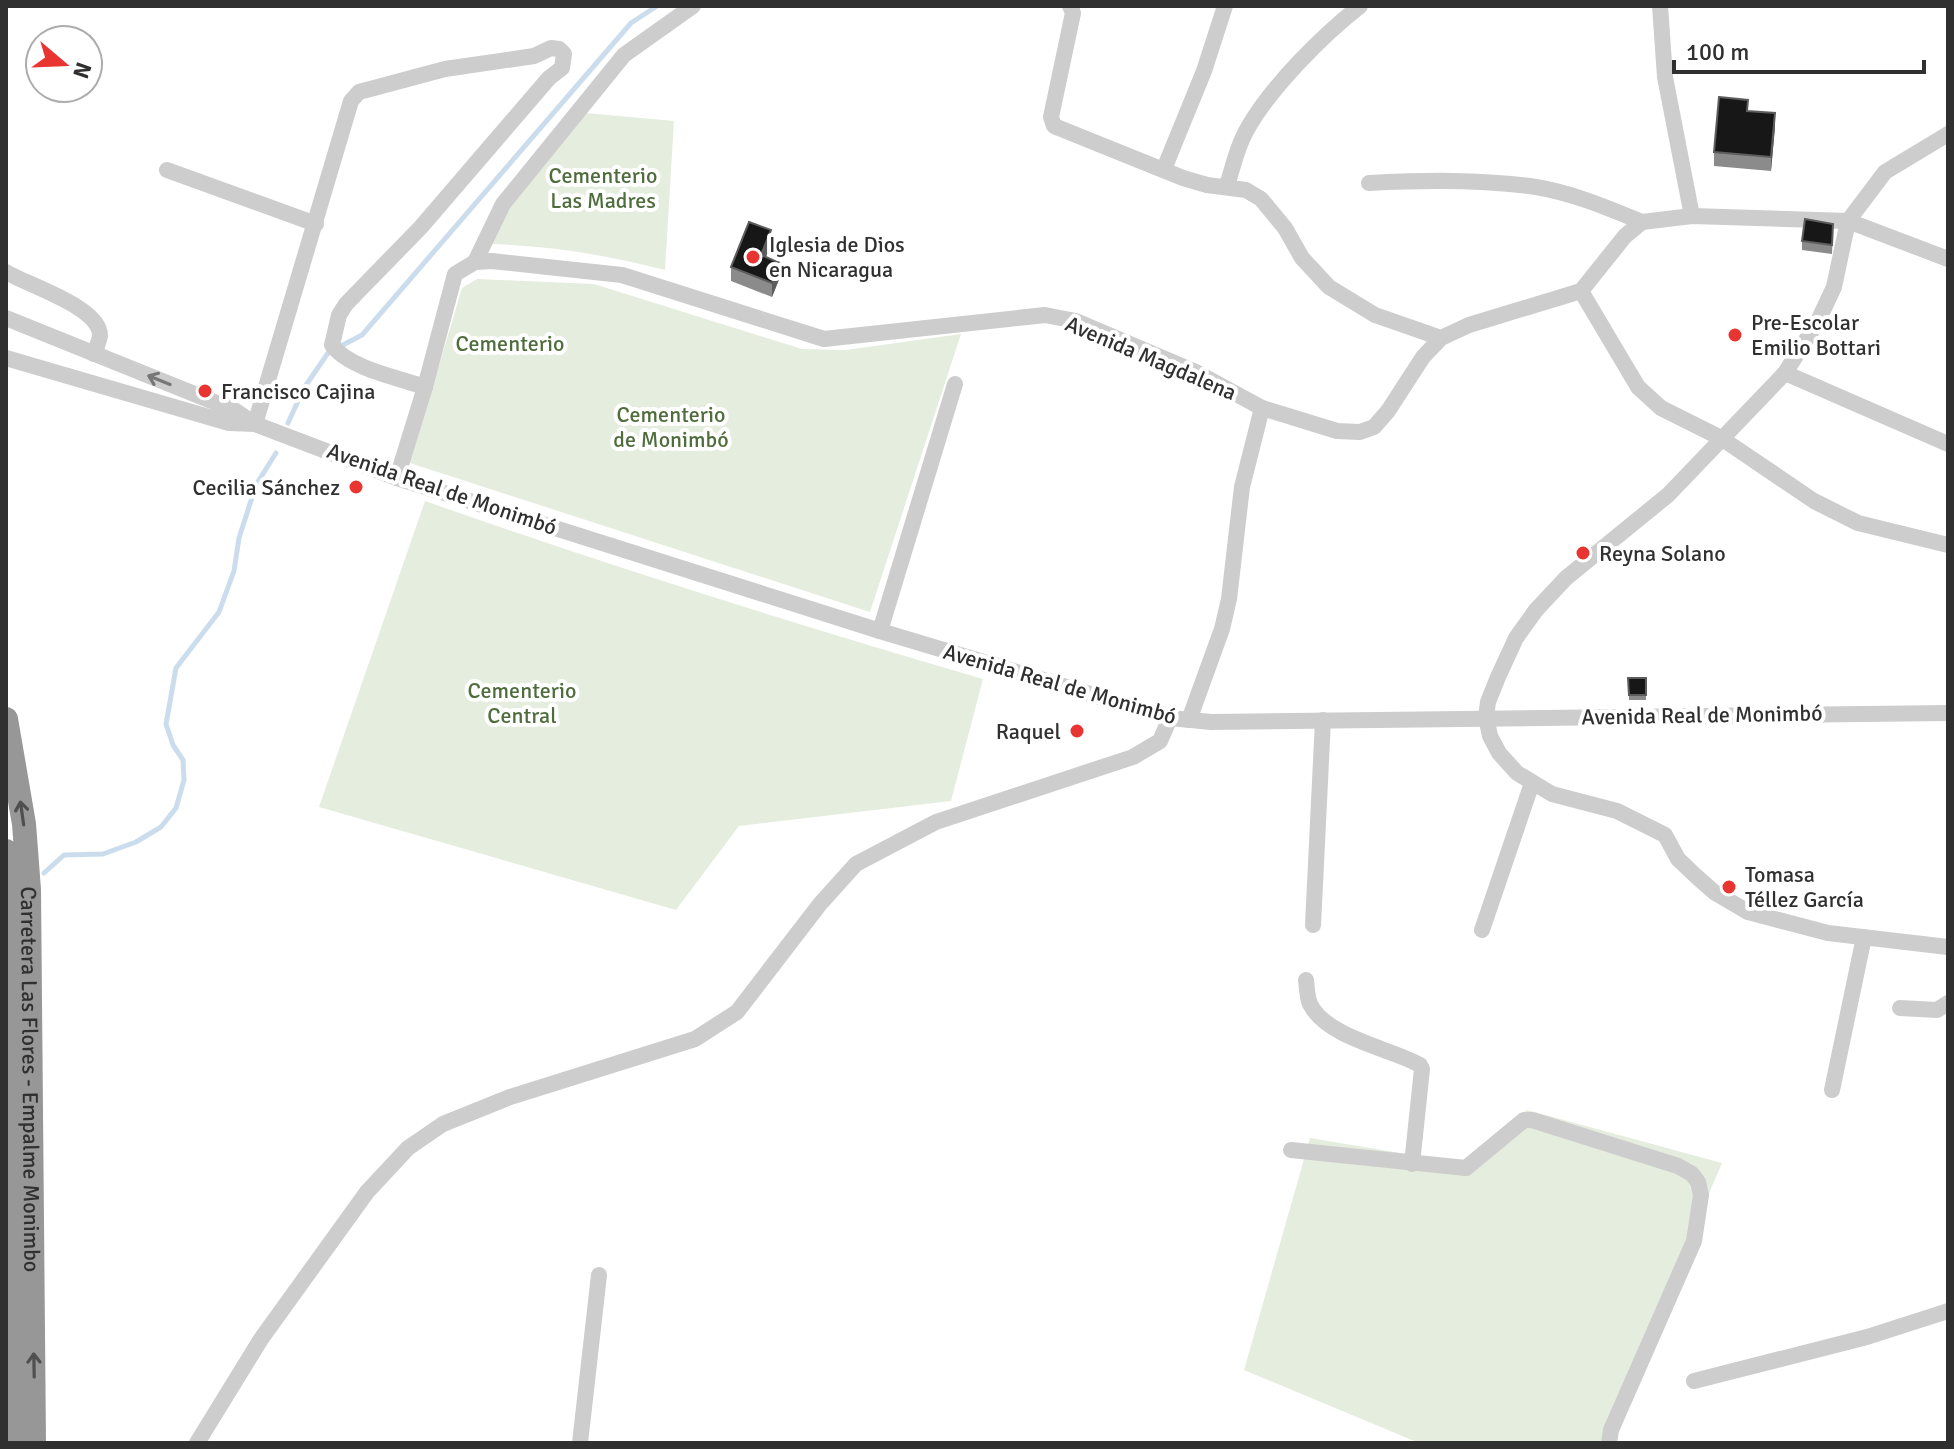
<svg xmlns="http://www.w3.org/2000/svg" width="1954" height="1449" font-family="Signika,sans-serif">
<style>
.green{fill:#e5edde}
.lines{fill:none;stroke-linecap:round;stroke-linejoin:round}
.stream{stroke:#cbdded;stroke-width:5}
.minor{stroke:#cdcdcd;stroke-width:16}
.highway{stroke:#979797;stroke-width:24}
.wall{fill:#8b8b8b}
.shaded-wall{fill:#5d5d5d}
.building{fill:#171717;stroke:#5d5d5d;stroke-width:2}
.oneway{stroke:#777}
.oneway2{stroke:#4f4f4f}
.poi-dot{fill:#e83532;stroke:#fff;stroke-width:3}
.labels{text-anchor:middle;dominant-baseline:central;stroke-width:8;stroke-linejoin:round;paint-order:stroke}
.park-label{font-size:22px;fill:#4f6d3c;stroke:#fff}
.poi-label{font-size:22px;fill:#303030;stroke:#fff;text-anchor:start}
.street-label{font-size:22px;fill:#303030;stroke:#fff}
</style>
<rect width="100%" height="100%" fill="#fff"/>
<!-- green -->
<g class="green">
<path d="M575 112 674 121 665 270C606 255 548 245 487 244L490 226Z"/>
<polygon points="477,279 594,284 802,349 846,350 961,334 870,612 410,463 462,288"/>
<path d="M425 501C609 566 795 624 983 679L951 801 739 826 676 910 319 807Z"/>
<polygon points="1527,1110 1722,1163 1602,1443 1419,1443 1244,1370 1310,1138 1460,1163"/>
</g>
<g class="lines">
<!-- stream -->
<g class="stream">
<polyline points="339,347 362,335 631,23 657,6"/>
<polyline points="288,423 304,388 328,353"/>
<polyline points="44,873 64,855 103,854 136,842 161,827 176,808 184,780 183,760 173,745 166,724 176,668 219,612 234,571 239,538 256,485 276,453"/>
</g>
<!-- minor -->
<g class="minor">
<polyline points="1070,6 1073,13 1051,117 1054,126 1183,178 1207,185 1246,190 1261,199 1285,228 1302,258 1329,287 1375,315 1441,338"/>
<polyline points="1660,6 1665,77 1692,216"/>
<polyline points="1948,134 1885,172 1848,221 1834,287 1818,321 1785,373 1668,495 1566,578 1536,610 1516,638 1498,677 1488,702 1486,717 1490,736 1499,753 1517,773 1552,794 1617,811 1665,835 1678,859 1697,877 1714,892 1748,912 1828,933 1948,947"/>
<polyline points="1164,169 1204,71 1225,6"/>
<polyline points="167,170 316,224"/>
<path d="M1369 183C1425 180 1481 179 1536 187 1573 193 1608 208 1642 222"/>
<path d="M1227 186C1233 166 1238 144 1249 126 1273 85 1322 36 1360 6"/>
<polyline points="475,262 503,204 624,55 693,6"/>
<path d="M6 272C27 285 101 307 100 336 99 341 96 349 94 354"/>
<polyline points="1581,291 1638,387 1661,408 1721,438 1814,501 1858,523 1948,545"/>
<polyline points="6,318 234,410 255,424 397,478 880,631 1170,718 1211,722 1948,713"/>
<polyline points="6,358 229,423 255,424"/>
<polyline points="1785,373 1948,444"/>
<path d="M255 424 351 101 359 92 445 69 534 56 551 48 559 49 564 54 562 68 549 78 421 227 346 304 339 315 332 345C348 368 399 378 425 387"/>
<polyline points="397,478 425,387 455,274 475,262 492,261 622,275 824,339 1045,315 1076,321 1196,372 1262,408 1337,431 1360,432 1374,427 1388,411 1423,357 1441,338 1469,325 1581,291 1625,236 1642,222 1692,216 1848,221 1948,259"/>
<polyline points="880,631 955,384"/>
<polyline points="1189,720 1222,629 1229,599 1242,487 1262,408"/>
<polyline points="1313,925 1323,720"/>
<polyline points="1482,930 1532,783"/>
<path d="M1306 980C1307 988 1307 997 1310 1004 1327 1038 1390 1048 1420 1065L1422 1069 1412 1164"/>
<polyline points="1900,1008 1937,1010 1948,1003"/>
<polyline points="1832,1090 1864,937"/>
<polyline points="1291,1150 1466,1168 1524,1120 1532,1120 1678,1166 1692,1174 1698,1182 1701,1195 1694,1241 1611,1430 1609,1443"/>
<polyline points="1694,1381 1867,1337 1948,1311"/>
<polyline points="197,1443 261,1339 367,1192 408,1148 443,1124 510,1097 695,1039 737,1012 820,904 856,864 936,822 1133,757 1160,741 1170,718"/>
<polyline points="580,1443 599,1275"/>
</g>
<!-- highway -->
<g class="highway">
<path id="s1" d="M6 719 24 824 29 890 34 1443"/>
<polyline points="6,851 13,896 14,1443"/>
</g>
</g>
<!-- wall -->
<g class="wall">
<polygon points="1748,111 1775,127 1771,171 1714,166 1714,152"/>
<polygon points="1833,224 1832,254 1802,250 1802,241"/>
<polygon points="771,244 766,257 780,277 772,297 731,281 731,267"/>
<polygon points="1628,678 1646,678 1646,700 1629,700"/>
</g>
<!-- shaded-wall -->
<g class="shaded-wall">
<polygon points="1775,113 1775,127 1771,171 1771,157"/>
<polygon points="771,230 771,244 761,269 761,255"/>
<polygon points="780,263 780,277 772,297 772,283"/>
</g>
<!-- building -->
<g class="building">
<polygon points="1719,97 1748,100 1747,111 1775,113 1771,157 1714,152"/>
<polygon points="1805,219 1833,224 1832,245 1802,241"/>
<polygon points="749,222 771,230 761,255 780,263 772,283 731,267"/>
<polygon points="1628,678 1646,678 1646,695 1629,695"/>
</g>
<!-- one-way arrows -->
<defs><path id="oneway-shaft" d="M-6 0H5M1.5-3L5.5 0L1.5 3" fill="none" stroke-width="1.6" stroke-linecap="round" stroke-linejoin="round" transform="scale(2)"/></defs>
<use class="oneway" href="#oneway-shaft" transform="translate(159 380) rotate(-158)"/>
<g class="oneway2">
<use href="#oneway-shaft" transform="translate(22 813) rotate(-98)"/>
<use href="#oneway-shaft" transform="translate(34 1365) rotate(-91)"/>
</g>
<!-- markers -->
<g class="poi-dot">
<circle cx="753" cy="257" r="8"/>
<circle cx="1735" cy="335" r="8"/>
<circle cx="205" cy="391" r="8"/>
<circle cx="356" cy="487" r="8"/>
<circle cx="1583" cy="553" r="8"/>
<circle cx="1077" cy="731" r="8"/>
<circle cx="1729" cy="887" r="8"/>
</g>
<g class="labels">
<!-- park labels -->
<g class="park-label">
<text x="603" y="175">Cementerio<tspan x="603" dy="25">Las Madres</tspan></text>
<text x="510" y="343">Cementerio</text>
<text x="671" y="414">Cementerio<tspan x="671" dy="25">de Monimbó</tspan></text>
<text x="522" y="690">Cementerio<tspan x="522" dy="25">Central</tspan></text>
</g>
<!-- poi labels -->
<g class="poi-label">
<text x="769" y="244">Iglesia de Dios<tspan x="769" dy="25">en Nicaragua</tspan></text>
<text x="1751" y="322">Pre-Escolar<tspan x="1751" dy="25">Emilio Bottari</tspan></text>
<text x="221" y="391">Francisco Cajina</text>
<text x="340" y="487" text-anchor="end">Cecilia Sánchez</text>
<text x="1599" y="553">Reyna Solano</text>
<text x="1061" y="731" text-anchor="end">Raquel</text>
<text x="1745" y="874">Tomasa<tspan x="1745" dy="25">Téllez García</tspan></text>
</g>
<!-- street labels -->
<g class="street-label">
<text transform="translate(1151 358) rotate(23)">Avenida Magdalena</text>
<text transform="translate(442 489) rotate(19)">Avenida Real de Monimbó</text>
<text transform="translate(1060 684) rotate(16)">Avenida Real de Monimbó</text>
<text transform="translate(1702 715) rotate(-1)">Avenida Real de Monimbó</text>
<text stroke="none"><textPath href="#s1" startOffset="362">Carretera Las Flores - Empalme Monimbo</textPath></text>
</g>
</g>
<!-- border -->
<rect width="1954" height="1449" fill="none" stroke="#303030" stroke-width="16"/>
<!-- north arrow -->
<g transform="translate(64 64) rotate(109)"><circle r="38" fill="#ffffff" stroke="#acacac" stroke-width="2"/>
<path d="M0-6L14 30L0 20L-14 30Z" fill="#e83532"/>
<text y="-12" font-size="22" font-weight="bold" text-anchor="middle" fill="#303030">N</text>
</g>
<!-- scale -->
<path d="M1674 60v12h250v-12" fill="none" stroke="#303030" stroke-width="4"/>
<text x="1686" y="60" font-size="24" fill="#303030" stroke="#ffffff" stroke-width="6" paint-order="stroke">100 m</text>
</svg>
